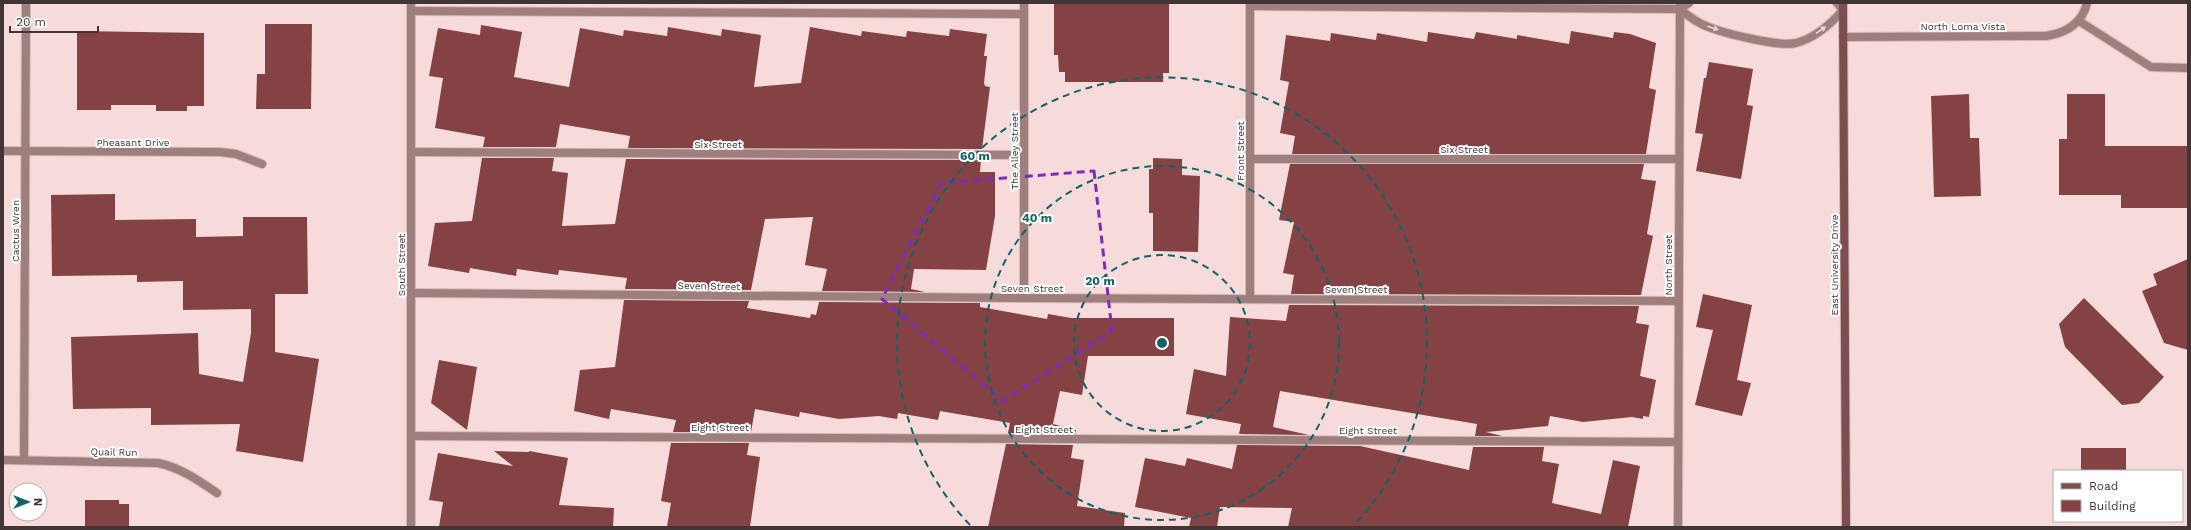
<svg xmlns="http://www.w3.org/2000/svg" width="2191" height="530" font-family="'Work Sans',sans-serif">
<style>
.building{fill:#844244}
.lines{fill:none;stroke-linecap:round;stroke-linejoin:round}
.service-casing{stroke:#d3baba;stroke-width:10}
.minor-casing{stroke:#d3baba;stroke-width:10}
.secondary-casing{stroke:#d3baba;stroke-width:10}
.service{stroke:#9f7e7e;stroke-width:8}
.minor{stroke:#9f7e7e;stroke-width:8}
.secondary{stroke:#7c4e4f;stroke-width:8}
.oneway{fill:#e2d8d8}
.marked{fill:none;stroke:#7b2cbf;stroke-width:3;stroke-dasharray:8 5;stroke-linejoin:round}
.ring{fill:none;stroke:#126365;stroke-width:2;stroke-dasharray:7 5}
.labels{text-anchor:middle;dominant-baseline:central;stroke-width:4;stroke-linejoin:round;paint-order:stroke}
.street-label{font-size:10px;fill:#413635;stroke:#fff}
.centre{fill:#126365;stroke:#fff;stroke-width:2}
.ring-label{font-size:12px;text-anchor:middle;font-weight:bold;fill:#126365;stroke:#fff;stroke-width:4;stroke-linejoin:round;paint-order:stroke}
</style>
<rect width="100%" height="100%" fill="#f7dbdb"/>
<!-- building -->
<g class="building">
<polygon points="1054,3 1169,3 1169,73 1163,73 1163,82 1065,82 1065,72 1059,72 1058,55 1054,55"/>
<polygon points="265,24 312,24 311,109 256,109 257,74 265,74"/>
<polygon points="481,25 522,32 514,77 569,87 580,28 623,36 624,30 667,36 668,27 721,36 722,29 761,35 754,87 801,83 810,27 861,36 862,31 906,37 907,31 949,36 950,29 987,34 984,56 987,56 984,83 985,86 990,87 982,149 628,148 630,136 560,124 556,147 483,147 485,137 435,128 443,78 429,76 438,28 480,35"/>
<polygon points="77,31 204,33 204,106 187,106 187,111 156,111 156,105 111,105 111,110 77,110"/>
<polygon points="1571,31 1613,38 1614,32 1630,34 1656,43 1649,88 1656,90 1646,154 1292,154 1295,136 1280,133 1289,82 1280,80 1286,35 1330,41 1331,33 1376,40 1377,33 1427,42 1428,32 1474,39 1476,32 1517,39 1517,35 1569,44"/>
<polygon points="1709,62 1753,69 1747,105 1753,106 1741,179 1696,171 1703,134 1695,133 1704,78 1706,78"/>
<polygon points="1969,94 1970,138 1979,138 1981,196 1934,197 1931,96"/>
<polygon points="2067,94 2105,94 2105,146 2188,146 2188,208 2121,208 2121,195 2059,195 2059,139 2067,139"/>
<polygon points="482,158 554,158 552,171 568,173 562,226 615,224 626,159 981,160 980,172 995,172 995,216 986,270 914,269 911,289 925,292 822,291 827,269 805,265 813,217 765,219 751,290 625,289 627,278 559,270 558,275 517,269 516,276 470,268 469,273 428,266 435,223 472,221"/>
<polygon points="1153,158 1182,159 1182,175 1200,176 1198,252 1153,251 1153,213 1149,213 1149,169 1153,169"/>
<polygon points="1290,164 1644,164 1641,179 1656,181 1647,234 1653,236 1641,295 1291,294 1294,275 1283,273 1294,222 1279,220"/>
<polygon points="115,194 115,220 196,219 196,237 243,236 243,217 307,217 308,294 275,294 275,352 319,359 303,462 236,451 240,424 151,425 151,408 73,409 71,337 198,333 199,374 243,382 251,333 251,309 183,310 183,281 137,282 137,275 52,276 51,195"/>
<polygon points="2188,259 2188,350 2164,343 2142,291 2157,285 2153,274"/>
<polygon points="1703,294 1752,305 1737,380 1751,383 1742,416 1695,405 1713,330 1696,327"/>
<polygon points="2084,298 2164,377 2139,403 2122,405 2065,347 2059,324"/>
<polygon points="624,300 749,301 747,308 810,318 811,314 816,315 819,302 980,303 980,307 1047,319 1048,314 1071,318 1174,318 1174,356 1088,356 1082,395 1060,391 1053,424 1076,430 1075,434 1008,433 1010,423 940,411 938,420 898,413 897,419 879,416 839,419 800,412 799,417 755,409 751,432 673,432 676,420 611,409 609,419 574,411 580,370 615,367"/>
<polygon points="1289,305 1639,306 1636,323 1649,325 1640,376 1656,380 1649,417 1643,416 1643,419 1632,417 1583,422 1550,416 1548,426 1486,432 1502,436 1475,436 1477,424 1280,391 1273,427 1309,435 1239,434 1241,424 1186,414 1194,369 1226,376 1230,317 1286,321"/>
<polygon points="439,360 477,367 467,430 431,403"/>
<polygon points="671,443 749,443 747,455 760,457 750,527 667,527 671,503 661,501"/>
<polygon points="1006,444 1073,445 1071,458 1084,460 1077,506 1125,513 1124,527 988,527"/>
<polygon points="1237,445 1360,446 1469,470 1473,447 1544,447 1542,461 1559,464 1552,503 1601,514 1613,460 1640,466 1628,527 1288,527 1292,508 1220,507 1217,527 1189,527 1191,518 1135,507 1145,458 1185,466 1187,458 1232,469"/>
<rect x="2081" y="448" width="45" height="23"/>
<polygon points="494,451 529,452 529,451 568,458 559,505 614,508 613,527 439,527 443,502 429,500 438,453 513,466"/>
<polygon points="85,500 119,500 119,504 129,504 129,527 85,527"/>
</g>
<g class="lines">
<!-- service casing -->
<g class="service-casing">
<g id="service">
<polyline points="1250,3 1250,299"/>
<polyline points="1250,6 1680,9 1689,3"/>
<path d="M1680 9C1689 17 1699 24 1711 28 1728 34 1779 47 1796 43 1815 38 1830 25 1843 10L1837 3"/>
<polyline points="411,11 1024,14"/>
<polyline points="2079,21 2151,67 2188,68"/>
<polyline points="3,151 220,152 236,154 262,164"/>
<polyline points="412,152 1024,155"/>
<polyline points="1250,159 1678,159"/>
<polyline points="411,293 1024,298 1678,301"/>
<polyline points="1024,298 1024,3"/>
<polyline points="411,436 1678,442"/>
<path d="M3 460 158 463C181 468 198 480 217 493"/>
<polyline points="24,460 26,3"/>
<polyline points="411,527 411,3"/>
<polyline points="1678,527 1680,3"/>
</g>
</g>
<!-- minor casing -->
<g class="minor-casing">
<path id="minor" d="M1843 37 2046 36C2066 33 2082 24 2087 3"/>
</g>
<!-- secondary casing -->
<g class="secondary-casing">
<polyline id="secondary" points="1843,3 1846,527"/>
</g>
<!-- service -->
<use href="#service" class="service"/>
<!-- minor -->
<use href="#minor" class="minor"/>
<!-- secondary -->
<use href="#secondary" class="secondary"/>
</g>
<!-- one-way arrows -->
<defs><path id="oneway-solid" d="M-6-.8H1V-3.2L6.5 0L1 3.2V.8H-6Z"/></defs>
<g class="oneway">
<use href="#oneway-solid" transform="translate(1713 28) rotate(17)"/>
<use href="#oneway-solid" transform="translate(1821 30) rotate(-35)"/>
</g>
<!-- marked area -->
<path class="marked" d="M1094 171 1112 331 1003 401 882 299 941 183Z"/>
<!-- distance rings -->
<g class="ring">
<circle cx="1162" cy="343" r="88"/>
<circle cx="1162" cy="343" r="177"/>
<path d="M970 525A265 265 0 1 1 1354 525"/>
</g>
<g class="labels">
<!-- street labels -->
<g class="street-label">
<text x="1963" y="26">North Loma Vista</text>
<text x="133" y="142">Pheasant Drive</text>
<text x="718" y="144">Six Street</text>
<text x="1464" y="149">Six Street</text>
<text transform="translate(1014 151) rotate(-90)">The Alley Street</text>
<text transform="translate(1240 151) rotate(-90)">Front Street</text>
<text transform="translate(15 231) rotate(-90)">Cactus Wren</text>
<text transform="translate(401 265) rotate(-90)">South Street</text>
<text transform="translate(1668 265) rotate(-90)">North Street</text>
<text transform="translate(1834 265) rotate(-90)">East University Drive</text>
<text transform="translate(709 286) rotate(1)">Seven Street</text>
<text x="1032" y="288">Seven Street</text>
<text x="1356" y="289">Seven Street</text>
<text x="720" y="427">Eight Street</text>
<text x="1044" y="429">Eight Street</text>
<text x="1368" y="430">Eight Street</text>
<text transform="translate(114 452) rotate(1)">Quail Run</text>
</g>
</g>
<circle cx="1162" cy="343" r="6" class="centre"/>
<g class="ring-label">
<text x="975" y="160">60 m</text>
<text x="1037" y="222">40 m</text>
<text x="1100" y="285">20 m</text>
</g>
<!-- border -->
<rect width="2191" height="530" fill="none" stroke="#413635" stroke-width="8"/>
<!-- legend -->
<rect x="2053" y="470" width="130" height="52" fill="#ffffff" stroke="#b3afae"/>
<rect x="2061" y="483" width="20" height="6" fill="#7c4e4f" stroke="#b3afae"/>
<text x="2089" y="490" font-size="12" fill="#413635">Road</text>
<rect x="2061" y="500" width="20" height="12" fill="#844244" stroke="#b3afae"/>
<text x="2089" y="510" font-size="12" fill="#413635">Building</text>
<!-- north arrow -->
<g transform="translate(28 502) rotate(90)"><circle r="19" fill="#ffffff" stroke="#b3afae"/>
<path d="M0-3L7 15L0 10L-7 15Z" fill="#126365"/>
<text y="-6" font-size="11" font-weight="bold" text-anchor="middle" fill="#413635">N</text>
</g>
<!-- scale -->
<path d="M10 26v6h88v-6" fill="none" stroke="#413635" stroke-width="2"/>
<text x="16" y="26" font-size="12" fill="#413635" stroke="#ffffff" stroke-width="3" paint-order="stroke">20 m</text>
</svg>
